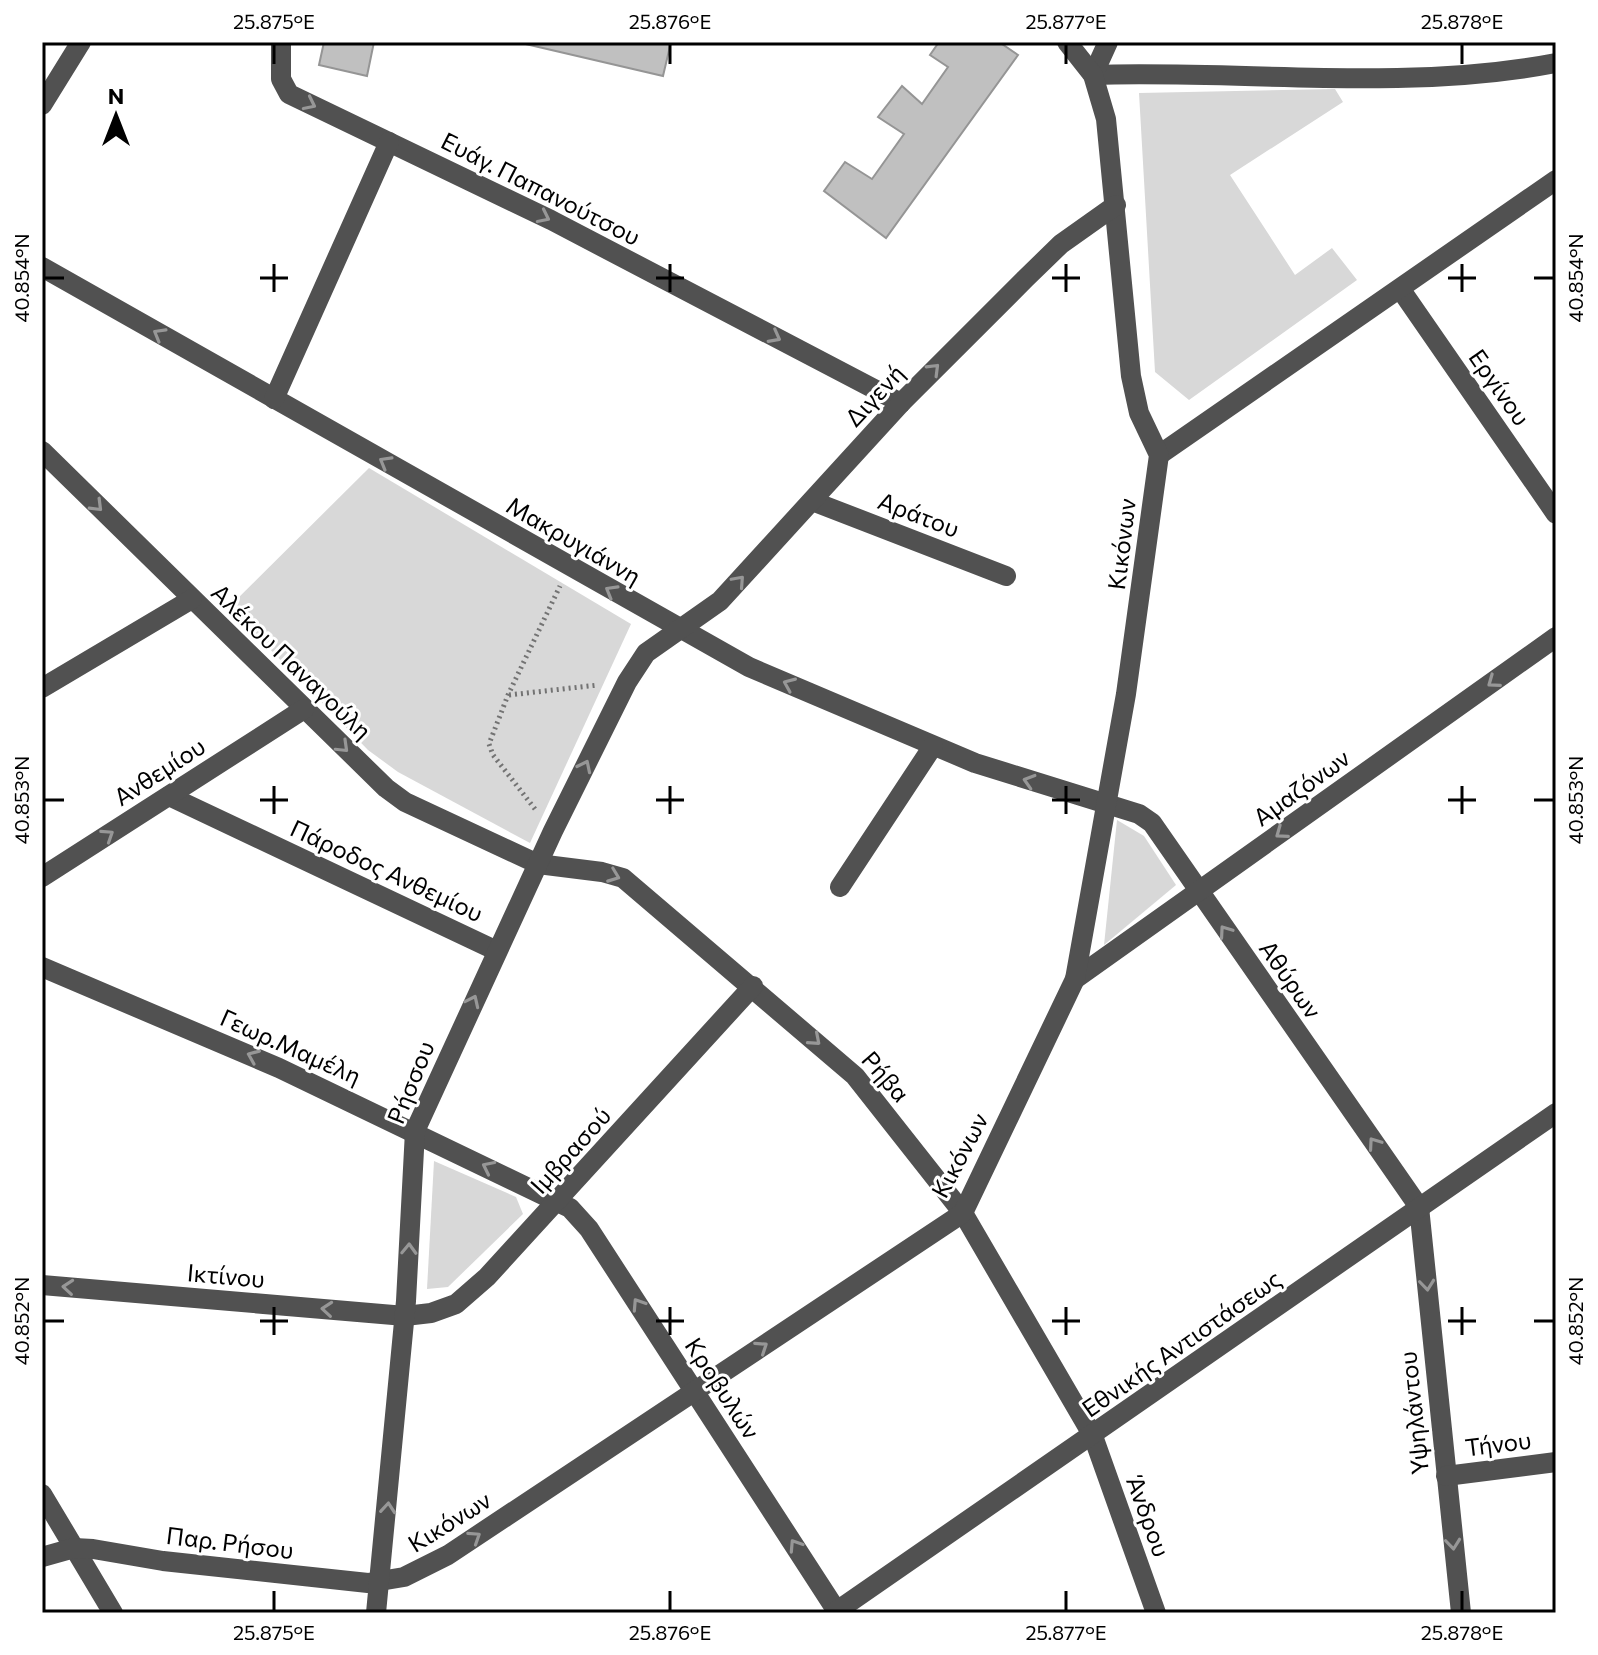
<svg xmlns="http://www.w3.org/2000/svg" width="1598" height="1655" font-family="Commissioner,sans-serif">
<style>
.green{fill:#d8d8d8}
.building{fill:#c0c0c0;stroke:#959595;stroke-width:2}
.lines{fill:none;stroke-linecap:round;stroke-linejoin:round}
.path{stroke:#737373;stroke-width:5;stroke-dasharray:2 4;stroke-linecap:butt}
.minor{stroke:#515151;stroke-width:20}
.oneway{stroke:#979797}
.ticks{fill:none;stroke:#000;stroke-width:3}
.labels{text-anchor:middle;dominant-baseline:central;stroke-width:6;stroke-linejoin:round;paint-order:stroke}
.street-label{font-size:24px;fill:#000;stroke:#fff}
.neatline{fill:none;stroke:#000;stroke-width:3}
.ticks-label{font-size:20px;text-anchor:middle;fill:#000}
</style>
<rect width="100%" height="100%" fill="#fff"/>
<!-- green -->
<g class="green">
<polygon points="1335,89 1343,102 1230,175 1295,275 1332,248 1357,280 1189,400 1155,372 1139,93"/>
<polygon points="369,468 631,624 530,843 398,772 368,750 229,607"/>
<polygon points="1117,820 1144,836 1176,885 1104,945"/>
<polygon points="434,1161 516,1197 523,1214 448,1287 427,1289"/>
</g>
<!-- building -->
<g class="building">
<polygon points="324,42 374,42 367,76 319,65"/>
<polygon points="517,42 671,42 663,76"/>
<polygon points="939,42 999,42 1018,55 886,238 824,191 845,162 872,179 904,134 878,117 902,86 922,104 948,67 930,55"/>
</g>
<g class="lines">
<!-- path -->
<g class="path">
<polyline points="509,695 598,685"/>
<polyline points="535,809 493,755 489,744 508,695 560,586"/>
</g>
<!-- minor -->
<g class="minor">
<polyline points="281,42 281,79 289,94 551,220 901,403"/>
<path d="M1093 75C1247 70 1404 92 1556 63"/>
<polyline points="1093,75 1108,42"/>
<polyline points="42,105 81,42"/>
<polyline points="42,267 749,667 975,763 1139,814 1152,823 1419,1207 1461,1613"/>
<polyline points="1401,290 1556,514"/>
<polyline points="274,399 389,142"/>
<polyline points="42,451 386,788 405,802 538,864 602,872 623,878 855,1076 963,1213 1093,1436 1156,1613"/>
<polyline points="1159,455 1556,180"/>
<polyline points="812,501 1006,576"/>
<polyline points="42,688 192,599"/>
<polyline points="169,796 497,951"/>
<polyline points="42,877 304,709"/>
<polyline points="840,887 933,746"/>
<polyline points="42,967 279,1068 570,1208 589,1229 838,1613"/>
<polyline points="1075,979 1556,637"/>
<polyline points="42,1285 405,1316 431,1313 456,1304 487,1277 753,986"/>
<polyline points="1446,1476 1556,1462"/>
<polyline points="42,1494 113,1613"/>
<polyline points="42,1557 74,1548 93,1549 163,1561 368,1583 404,1577 448,1555 963,1213 1075,979 1126,694 1159,455 1139,413 1131,376 1106,119 1093,75 1067,42"/>
<polyline points="376,1613 406,1301 415,1131 553,831 627,682 646,653 720,601 901,403 1025,279 1061,244 1116,205"/>
<polyline points="834,1613 1556,1113"/>
</g>
</g>
<!-- one-way arrows -->
<defs><path id="oneway-chevron" d="M-2-3.5L2.5 0L-2 3.5" fill="none" stroke-width="1.6" stroke-linecap="round" stroke-linejoin="round" transform="scale(2)"/></defs>
<g class="oneway">
<use href="#oneway-chevron" transform="translate(310 104) rotate(26)"/>
<use href="#oneway-chevron" transform="translate(544 217) rotate(26)"/>
<use href="#oneway-chevron" transform="translate(159 334) rotate(-150)"/>
<use href="#oneway-chevron" transform="translate(775 337) rotate(28)"/>
<use href="#oneway-chevron" transform="translate(934 369) rotate(-45)"/>
<use href="#oneway-chevron" transform="translate(385 462) rotate(-150)"/>
<use href="#oneway-chevron" transform="translate(97 506) rotate(45)"/>
<use href="#oneway-chevron" transform="translate(739 581) rotate(-48)"/>
<use href="#oneway-chevron" transform="translate(611 591) rotate(-150)"/>
<use href="#oneway-chevron" transform="translate(1493 682) rotate(144)"/>
<use href="#oneway-chevron" transform="translate(789 684) rotate(-157)"/>
<use href="#oneway-chevron" transform="translate(343 747) rotate(44)"/>
<use href="#oneway-chevron" transform="translate(585 766) rotate(-64)"/>
<use href="#oneway-chevron" transform="translate(1029 781) rotate(-163)"/>
<use href="#oneway-chevron" transform="translate(1281 833) rotate(144)"/>
<use href="#oneway-chevron" transform="translate(108 835) rotate(-33)"/>
<use href="#oneway-chevron" transform="translate(614 876) rotate(21)"/>
<use href="#oneway-chevron" transform="translate(1225 931) rotate(-125)"/>
<use href="#oneway-chevron" transform="translate(473 1001) rotate(-65)"/>
<use href="#oneway-chevron" transform="translate(815 1040) rotate(41)"/>
<use href="#oneway-chevron" transform="translate(253 1056) rotate(-157)"/>
<use href="#oneway-chevron" transform="translate(1374 1143) rotate(-125)"/>
<use href="#oneway-chevron" transform="translate(488 1167) rotate(-154)"/>
<use href="#oneway-chevron" transform="translate(409 1249) rotate(-88)"/>
<use href="#oneway-chevron" transform="translate(1427 1285) rotate(84)"/>
<use href="#oneway-chevron" transform="translate(68 1287) rotate(-175)"/>
<use href="#oneway-chevron" transform="translate(638 1304) rotate(-123)"/>
<use href="#oneway-chevron" transform="translate(327 1309) rotate(-175)"/>
<use href="#oneway-chevron" transform="translate(762 1347) rotate(-34)"/>
<use href="#oneway-chevron" transform="translate(388 1508) rotate(-85)"/>
<use href="#oneway-chevron" transform="translate(475 1537) rotate(-33)"/>
<use href="#oneway-chevron" transform="translate(1453 1544) rotate(84)"/>
<use href="#oneway-chevron" transform="translate(795 1545) rotate(-123)"/>
</g>
<!-- ticks -->
<path class="ticks" d="M274 44V64M670 44V64M1066 44V64M1462 44V64M274 264V292M670 264V292M1066 264V292M1462 264V292M44 278H64M260 278H288M656 278H684M1052 278H1080M1448 278H1476M1534 278H1554M274 786V814M670 786V814M1066 786V814M1462 786V814M44 800H64M260 800H288M656 800H684M1052 800H1080M1448 800H1476M1534 800H1554M274 1307V1335M670 1307V1335M1066 1307V1335M1462 1307V1335M44 1321H64M260 1321H288M656 1321H684M1052 1321H1080M1448 1321H1476M1534 1321H1554M274 1591V1611M670 1591V1611M1066 1591V1611M1462 1591V1611"/>
<g class="labels">
<!-- street labels -->
<g class="street-label">
<text transform="translate(541 188) rotate(27)">Ευάγ. Παπανούτσου</text>
<text transform="translate(1500 387) rotate(55)">Εργίνου</text>
<text transform="translate(874 395) rotate(-47)">Διγενή</text>
<text transform="translate(919 514) rotate(21)">Αράτου</text>
<text transform="translate(574 540) rotate(30)">Μακρυγιάννη</text>
<text transform="translate(1121 544) rotate(-83)">Κικόνων</text>
<text transform="translate(292 661) rotate(44)">Αλέκου Παναγούλη</text>
<text transform="translate(159 771) rotate(-33)">Ανθεμίου</text>
<text transform="translate(1301 787) rotate(-36)">Αμαζόνων</text>
<text transform="translate(387 870) rotate(25)">Πάροδος Ανθεμίου</text>
<text transform="translate(1291 979) rotate(55)">Αθύρων</text>
<text transform="translate(291 1046) rotate(24)">Γεωρ.Μαμέλη</text>
<text transform="translate(886 1076) rotate(49)">Ρήβα</text>
<text transform="translate(410 1082) rotate(-68)">Ρήσσου</text>
<text transform="translate(570 1150) rotate(-48)">Ιμβρασού</text>
<text transform="translate(959 1155) rotate(-62)">Κικόνων</text>
<text transform="translate(226 1275) rotate(5)">Ικτίνου</text>
<text transform="translate(1181 1343) rotate(-35)">Εθνικής Αντιστάσεως</text>
<text transform="translate(723 1388) rotate(57)">Κροβυλών</text>
<text transform="translate(1413 1413) rotate(-96)">Υψηλάντου</text>
<text transform="translate(1498 1443) rotate(-7)">Τήνου</text>
<text transform="translate(1149 1516) rotate(70)">Άνδρου</text>
<text transform="translate(449 1521) rotate(-32)">Κικόνων</text>
<text transform="translate(230 1542) rotate(7)">Παρ. Ρήσου</text>
</g>
</g>
<!-- border -->
<rect width="1598" height="1655" fill="none" stroke="#ffffff" stroke-width="88"/>
<!-- north arrow -->
<g transform="translate(116 116)" stroke="#ffffff" stroke-width="6" paint-order="stroke">
<path d="M0-6L14 30L0 20L-14 30Z" fill="#000000"/>
<text y="-12" font-size="22" font-weight="bold" text-anchor="middle" fill="#000000">N</text>
</g>
<rect x="44" y="44" width="1510" height="1567" class="neatline"/>
<g class="ticks-label">
<text x="274" y="29">25.875°E</text>
<text x="670" y="29">25.876°E</text>
<text x="1066" y="29">25.877°E</text>
<text x="1462" y="29">25.878°E</text>
<text transform="translate(22 278) rotate(-90)" y="7">40.854°N</text>
<text transform="translate(1576 278) rotate(-90)" y="7">40.854°N</text>
<text transform="translate(22 800) rotate(-90)" y="7">40.853°N</text>
<text transform="translate(1576 800) rotate(-90)" y="7">40.853°N</text>
<text transform="translate(22 1321) rotate(-90)" y="7">40.852°N</text>
<text transform="translate(1576 1321) rotate(-90)" y="7">40.852°N</text>
<text x="274" y="1640">25.875°E</text>
<text x="670" y="1640">25.876°E</text>
<text x="1066" y="1640">25.877°E</text>
<text x="1462" y="1640">25.878°E</text>
</g>
</svg>
